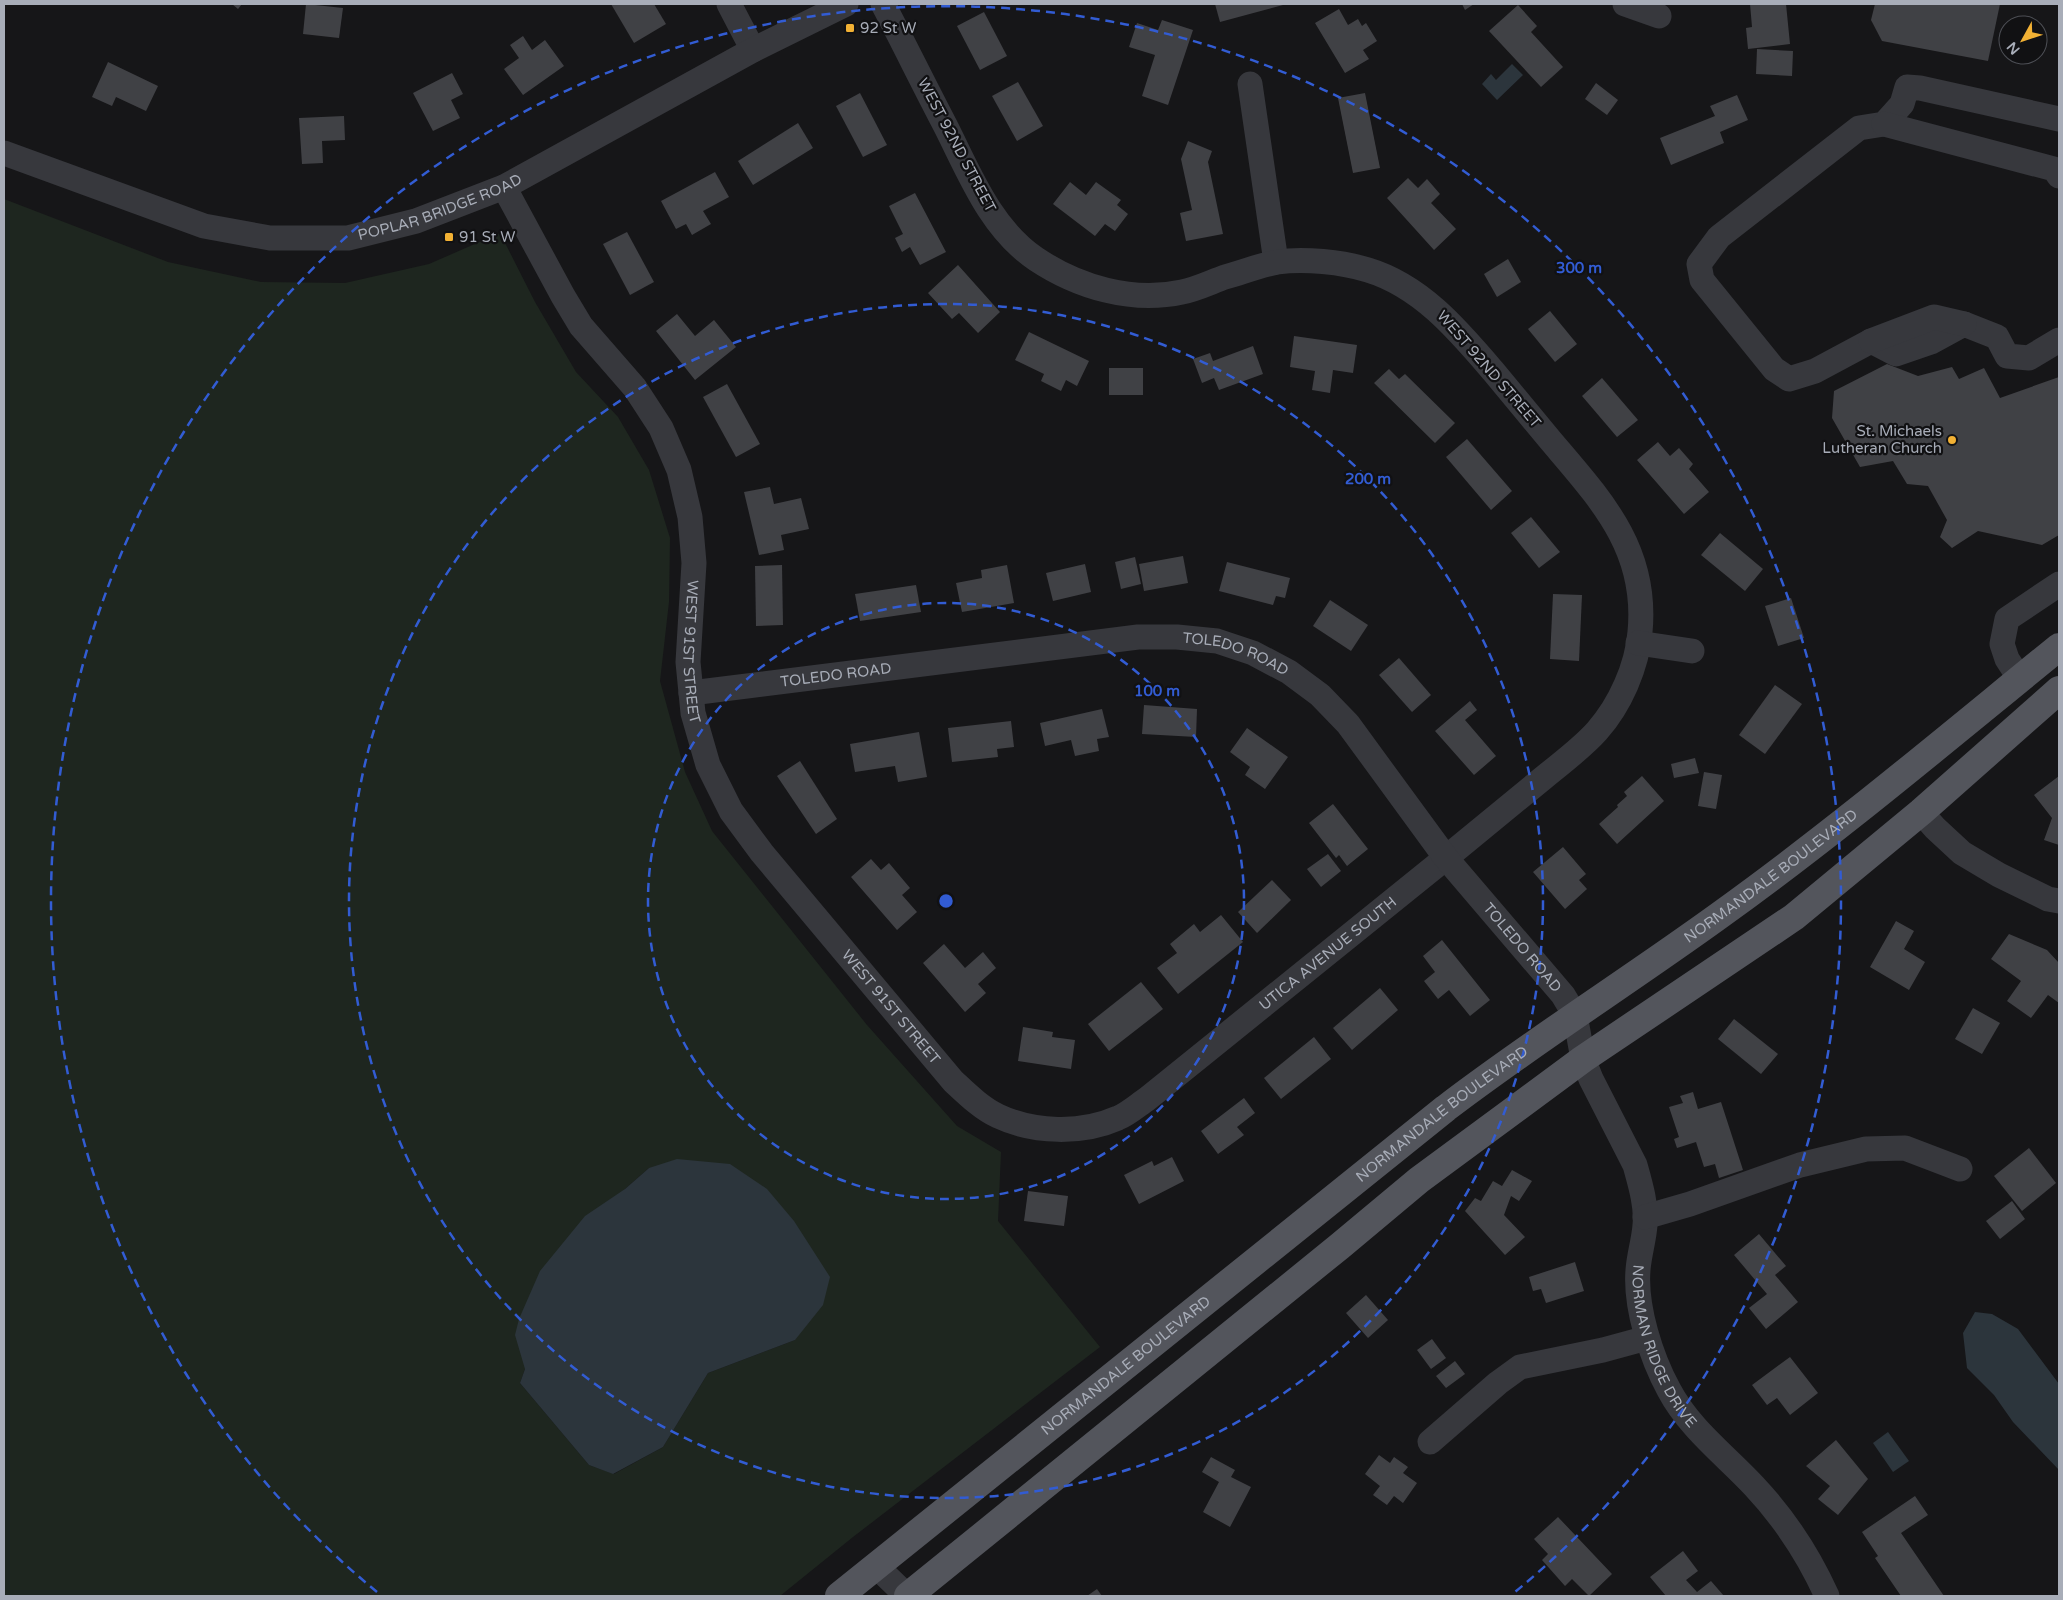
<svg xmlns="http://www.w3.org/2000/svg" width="2063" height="1600" font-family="'Varela Round',sans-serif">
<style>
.green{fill:#1e261f;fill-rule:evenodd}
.water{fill:#2c353c}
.building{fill:#404145}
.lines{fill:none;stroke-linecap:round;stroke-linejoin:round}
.minor{stroke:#37383d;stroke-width:25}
.major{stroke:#53555c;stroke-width:28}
.ring{fill:none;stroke:#325cd3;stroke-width:2.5;stroke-dasharray:9 6}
.poi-dot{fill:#f2b134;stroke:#111113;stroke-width:2}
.labels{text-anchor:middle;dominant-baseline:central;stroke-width:4.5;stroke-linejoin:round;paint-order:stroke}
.poi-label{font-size:15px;fill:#a8adb8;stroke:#111113;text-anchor:start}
.street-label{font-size:15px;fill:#a8adb8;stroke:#111113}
.centre{fill:#325cd3;stroke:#111113;stroke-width:2.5}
.ring-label{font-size:15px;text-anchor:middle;font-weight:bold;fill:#325cd3;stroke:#111113;stroke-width:4.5;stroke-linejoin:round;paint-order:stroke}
</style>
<rect width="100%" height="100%" fill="#161618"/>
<!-- green -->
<path class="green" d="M4 199 168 262 261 282 345 283 429 264 500 233 535 302 576 372 618 417 649 470 670 538 669 602 660 681 685 772 712 831 867 1025 957 1126 1001 1152 998 1221 1100 1347 853 1537 780 1596H4ZM649 1168 795 1340 708 1373 663 1447 614 1474 589 1465 520 1383 525 1369 625 1189Z"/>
<!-- water -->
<g class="water">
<polygon points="1512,64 1523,75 1497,100 1482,84 1491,74 1496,80"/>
<polygon points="677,1159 730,1164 767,1189 794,1221 830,1277 823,1305 795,1340 708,1373 663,1447 613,1474 589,1465 520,1383 525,1369 515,1335 519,1319 540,1271 585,1216 625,1189 649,1168"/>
<polygon points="1975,1312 1992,1314 2018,1329 2059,1384 2059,1470 2013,1422 1994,1395 1967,1368 1963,1333"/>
<polygon points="1888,1432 1909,1461 1893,1472 1873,1443"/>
</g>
<!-- building -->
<g class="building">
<polygon points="232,4 242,4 238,9"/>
<polygon points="306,4 343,8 339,38 303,34"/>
<polygon points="611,4 654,4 666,24 634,43"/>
<polygon points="1215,4 1282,4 1283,5 1220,22"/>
<polygon points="1462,4 1474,4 1465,10"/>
<polygon points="1750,4 1786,4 1790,44 1748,49 1746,28 1752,27"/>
<polygon points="1875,4 2000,4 1988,61 1882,41 1871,20"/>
<polygon points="1518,5 1537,26 1531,32 1563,67 1541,87 1489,31"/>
<polygon points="1339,9 1348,25 1358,19 1362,26 1366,23 1377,41 1363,50 1369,59 1345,73 1315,23"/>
<polygon points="984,12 1007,56 980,70 957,26"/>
<polygon points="1162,20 1193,30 1168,105 1142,96 1155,55 1129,47 1137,23 1158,30"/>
<polygon points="523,36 532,50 545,40 564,66 523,95 504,69 519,58 510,45"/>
<polygon points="1757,49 1793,51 1792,76 1756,74"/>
<polygon points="108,62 158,86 146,111 116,97 112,106 92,97"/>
<polygon points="452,73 463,94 451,100 460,118 433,131 413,93"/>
<polygon points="1018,82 1043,126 1017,141 992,96"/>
<polygon points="1596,83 1618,100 1607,115 1585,99"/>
<polygon points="860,93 887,145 863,157 836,106"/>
<polygon points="1365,93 1380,168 1353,173 1338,98"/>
<polygon points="1737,95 1748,120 1720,132 1724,143 1671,165 1660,138 1715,116 1710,106"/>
<polygon points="344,116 345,140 322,141 323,163 302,164 299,118"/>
<polygon points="798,123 813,148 753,185 738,161"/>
<polygon points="1188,141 1212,151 1208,162 1223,234 1186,241 1180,213 1192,210 1181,159"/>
<polygon points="715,172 729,197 703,211 711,224 692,235 686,224 676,229 661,201"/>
<polygon points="1408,178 1418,188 1427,179 1440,194 1431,203 1456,229 1434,250 1387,198"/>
<polygon points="1070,182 1086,195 1096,182 1121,200 1117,205 1128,214 1115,231 1105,224 1095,236 1053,204"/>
<polygon points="915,193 946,252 920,265 910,247 902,252 895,238 903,234 889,206"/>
<polygon points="627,232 654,282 630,295 603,244"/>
<polygon points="1508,259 1521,282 1497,297 1484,274"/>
<polygon points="958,265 1000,312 978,333 959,313 952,319 928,293"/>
<polygon points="1550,311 1577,344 1555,362 1528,329"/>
<polygon points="677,314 695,336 714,320 736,347 695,380 656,331"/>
<polygon points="1029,332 1089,361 1077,386 1066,380 1061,391 1041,381 1044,374 1015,360"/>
<polygon points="1294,336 1357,345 1353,373 1333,370 1330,393 1312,390 1315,371 1290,367"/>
<polygon points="1253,346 1263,374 1219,390 1214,378 1202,383 1193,359 1210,353 1213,361"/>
<polygon points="1887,364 1918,376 1952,367 1959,379 1984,368 2000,398 2059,377 2059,535 2042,545 1978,531 1952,548 1940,537 1947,520 1928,486 1907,484 1893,461 1860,467 1832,418 1834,391"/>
<rect x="1109" y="368" width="34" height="27"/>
<polygon points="1389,369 1399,379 1405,374 1455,423 1435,443 1374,383"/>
<polygon points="1602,378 1638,420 1617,437 1582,396"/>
<polygon points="727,384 760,444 736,457 703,397"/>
<polygon points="1467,439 1512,491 1491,510 1446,457"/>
<polygon points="1658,442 1670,456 1679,448 1693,464 1689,469 1709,492 1684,514 1637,460"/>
<polygon points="770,487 774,504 801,498 809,529 781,535 784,550 759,555 744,492"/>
<polygon points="1531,517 1560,552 1539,568 1511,533"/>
<polygon points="1720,533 1763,569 1745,591 1701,555"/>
<polygon points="1183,556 1188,583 1144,591 1139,564"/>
<polygon points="1135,557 1141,584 1121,589 1115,562"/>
<polygon points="1227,562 1290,578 1285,598 1276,596 1273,605 1219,591"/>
<polygon points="1085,564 1091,592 1053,601 1046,573"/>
<polygon points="782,565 783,625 756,626 755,566"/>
<polygon points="1007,565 1014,603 962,612 956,583 982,578 981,570"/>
<polygon points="916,585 921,612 860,621 855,594"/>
<polygon points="1553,594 1582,595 1579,661 1550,659"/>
<polygon points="1791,598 1804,638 1778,646 1765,606"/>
<polygon points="1330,600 1368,625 1351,651 1313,626"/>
<polygon points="1399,658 1431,695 1412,712 1379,675"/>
<polygon points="1775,685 1802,704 1765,754 1739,735"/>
<polygon points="1470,701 1477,710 1465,720 1496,756 1474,775 1435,731"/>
<polygon points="1144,705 1197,709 1196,737 1142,734"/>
<polygon points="1102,709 1109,737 1097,739 1099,751 1075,756 1071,740 1045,746 1040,723"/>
<polygon points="1011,721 1014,747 997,749 998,757 952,762 948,728"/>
<polygon points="1247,728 1288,757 1265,789 1245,775 1250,767 1230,752"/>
<polygon points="919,732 927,777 898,782 895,766 855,772 850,744"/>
<polygon points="1695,758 1699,773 1674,778 1671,764"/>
<polygon points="800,761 837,819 816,834 777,776"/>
<polygon points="1704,772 1722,775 1716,809 1698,806"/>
<polygon points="1642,776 1664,801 1617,844 1599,824 1618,807 1617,805 1627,796 1624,792"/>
<polygon points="2059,776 2059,845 2044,840 2052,818 2034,795"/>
<polygon points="1333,804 1368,849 1347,866 1339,855 1336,858 1309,823"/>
<polygon points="1563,847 1586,874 1579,880 1587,889 1565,909 1533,872"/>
<polygon points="1328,854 1341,871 1321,887 1307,869"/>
<polygon points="871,859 881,870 889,863 910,888 902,895 917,912 897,930 851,877"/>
<polygon points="1272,880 1291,900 1257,933 1238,912"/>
<polygon points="1221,915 1243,942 1178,994 1157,968 1177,953 1170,944 1194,924 1200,932"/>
<polygon points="1896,921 1914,931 1904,949 1925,962 1909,990 1870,967"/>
<polygon points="2009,934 2047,950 2059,963 2059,1003 2048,995 2031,1018 2007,1001 2021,981 1991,959"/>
<polygon points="1442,940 1490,1000 1470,1016 1449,990 1438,999 1424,981 1435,972 1423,956"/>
<polygon points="944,944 965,968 983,952 996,968 978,984 986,993 965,1012 923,963"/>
<polygon points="1141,982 1163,1009 1109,1051 1088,1024"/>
<polygon points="1380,988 1398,1010 1352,1050 1333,1028"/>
<polygon points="1973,1008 2000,1023 1982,1054 1955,1039"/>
<polygon points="1734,1019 1778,1054 1761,1074 1718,1039"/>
<polygon points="1023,1027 1053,1032 1052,1037 1075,1040 1071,1069 1018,1061"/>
<polygon points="1314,1037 1331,1059 1281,1099 1264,1078"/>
<polygon points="1693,1092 1698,1109 1721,1102 1743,1170 1719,1178 1715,1164 1704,1167 1696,1142 1677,1148 1674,1139 1679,1137 1669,1107 1683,1103 1680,1096"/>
<polygon points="1244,1098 1255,1113 1237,1127 1244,1135 1218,1154 1201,1131"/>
<polygon points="2029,1148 2056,1183 2022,1211 1994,1176"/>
<polygon points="1172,1157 1184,1181 1139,1204 1124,1175 1152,1161 1154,1166"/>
<polygon points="1512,1170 1532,1181 1519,1201 1511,1196 1504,1215 1525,1237 1505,1255 1465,1211 1475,1198 1481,1201 1493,1181 1502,1186"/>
<polygon points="1028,1191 1068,1196 1064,1226 1024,1221"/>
<polygon points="2012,1201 2025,1219 2000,1239 1986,1221"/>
<polygon points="1759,1234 1786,1266 1775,1275 1798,1302 1766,1329 1749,1308 1767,1294 1734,1255"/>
<polygon points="1575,1262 1584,1291 1546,1303 1541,1289 1533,1291 1529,1277"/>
<polygon points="1366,1295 1388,1320 1368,1338 1346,1313"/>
<polygon points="1432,1339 1446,1358 1431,1369 1417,1350"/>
<polygon points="1790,1357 1818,1393 1790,1415 1777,1398 1767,1405 1752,1385"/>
<polygon points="1455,1361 1465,1374 1446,1388 1436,1376"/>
<polygon points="1836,1440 1868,1479 1838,1515 1818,1499 1830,1486 1806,1466"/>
<polygon points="1379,1455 1390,1463 1394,1457 1408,1467 1403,1473 1417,1483 1403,1503 1394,1496 1387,1505 1373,1495 1380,1486 1365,1474"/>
<polygon points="1211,1457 1235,1470 1231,1477 1251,1487 1230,1527 1203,1512 1219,1482 1202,1472"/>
<polygon points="1915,1496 1928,1515 1901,1533 1944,1596 1901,1596 1875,1558 1878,1556 1862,1532"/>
<polygon points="1558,1517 1612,1574 1589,1596 1572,1579 1565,1586 1542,1560 1548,1554 1534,1539"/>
<polygon points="1683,1551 1698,1571 1686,1580 1697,1592 1711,1581 1724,1596 1666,1596 1650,1577"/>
<polygon points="1097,1589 1102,1596 1087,1596"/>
</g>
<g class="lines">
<!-- minor -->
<g class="minor">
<polyline points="729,4 753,50"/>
<polyline points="1625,4 1659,16"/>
<polyline points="1250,84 1276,262"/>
<polyline points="2059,119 1920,88 1907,87 1902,104 1884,124 1859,128 1719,237 1699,264 1702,280 1774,369 1789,379 1815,371 1871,341 1896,354 1931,342 1964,324 1997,337 2007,356 2029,358 2059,340"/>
<polyline points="1884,124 2054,169 2059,176"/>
<path id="s1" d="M4 153 204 226 270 238H348L416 221 504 187 753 50 846 4"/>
<path id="s2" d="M504 187 563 296 581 326 635 388 661 428 679 470 690 517 694 563 688 662 693 713 708 765 731 811 762 853 953 1081C967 1094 981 1108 998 1116 1034 1133 1082 1134 1118 1118 1128 1114 1138 1105 1147 1099 1251 1015 1355 932 1458 848 1486 825 1514 802 1542 779 1561 763 1581 749 1597 731 1620 705 1637 667 1640 632 1648 549 1601 500 1551 441 1532 418 1512 394 1493 371 1458 330 1421 286 1368 270 1343 262 1303 258 1278 262 1260 265 1243 272 1225 277 1211 282 1197 289 1182 292 1132 303 1078 287 1036 259 990 228 969 172 945 125 924 85 904 44 883 4"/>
<polyline points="1871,341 1934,317 1964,324"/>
<polyline points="1638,643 1692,651"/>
<polyline points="2020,679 2007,659 2002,644 2007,619 2059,584"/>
<path id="s3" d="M691 693 1138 637H1177L1217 641 1253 653 1289 672 1320 695 1348 724 1446 858 1563 995 1575 1015 1583 1059 1591 1079 1635 1165C1640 1183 1647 1206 1645 1225 1644 1240 1639 1255 1638 1270 1635 1307 1651 1357 1669 1390 1689 1428 1725 1455 1754 1486 1784 1518 1809 1556 1827 1596"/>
<polyline points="1921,812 1935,828 1962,853 1999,875 2048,899 2059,901"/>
<polyline points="1645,1217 1690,1204 1800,1165 1866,1149 1905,1148 1960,1169"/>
<polyline points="1430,1442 1498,1383 1520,1367 1603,1350 1647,1338"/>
<polyline points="876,1566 907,1596"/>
</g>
<!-- major -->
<g class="major">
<path id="s4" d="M839 1596 1446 1108C1535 1040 1629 981 1720 915 1837 831 1947 738 2059 647"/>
<polyline points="908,1596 1340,1246 1419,1180 1583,1059 1794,917 1921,812 2059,690"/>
</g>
</g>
<!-- distance rings -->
<g class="ring">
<circle cx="946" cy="901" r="298"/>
<circle cx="946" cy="901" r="597"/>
<path d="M377 1592A895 895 0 1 1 1515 1592"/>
</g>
<!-- markers -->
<g class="poi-dot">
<rect x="845" y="23" width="10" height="10" rx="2.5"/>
<rect x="444" y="232" width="10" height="10" rx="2.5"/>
<circle cx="1952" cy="440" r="5"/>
</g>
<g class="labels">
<!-- poi labels -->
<g class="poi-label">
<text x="860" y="28">92 St W</text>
<text x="459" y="237">91 St W</text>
<text x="1942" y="431" text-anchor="end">St. Michaels<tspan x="1942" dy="17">Lutheran Church</tspan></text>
</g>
<!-- street labels -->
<g class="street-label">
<text transform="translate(957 145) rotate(62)">WEST 92ND STREET</text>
<text stroke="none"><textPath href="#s1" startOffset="455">POPLAR BRIDGE ROAD</textPath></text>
<text transform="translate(1489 369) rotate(49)">WEST 92ND STREET</text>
<text stroke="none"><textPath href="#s2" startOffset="518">WEST 91ST STREET</textPath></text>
<text stroke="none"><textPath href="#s3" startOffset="551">TOLEDO ROAD</textPath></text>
<text stroke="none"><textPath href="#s3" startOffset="146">TOLEDO ROAD</textPath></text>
<text stroke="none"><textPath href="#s4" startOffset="1178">NORMANDALE BOULEVARD</textPath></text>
<text stroke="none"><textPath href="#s3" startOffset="971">TOLEDO ROAD</textPath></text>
<text stroke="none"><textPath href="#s2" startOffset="1482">UTICA AVENUE SOUTH</textPath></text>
<text stroke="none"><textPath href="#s2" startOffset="938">WEST 91ST STREET</textPath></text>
<text stroke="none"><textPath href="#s4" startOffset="772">NORMANDALE BOULEVARD</textPath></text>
<text stroke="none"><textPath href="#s3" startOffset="1408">NORMAN RIDGE DRIVE</textPath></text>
<text stroke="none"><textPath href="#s4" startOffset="368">NORMANDALE BOULEVARD</textPath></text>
</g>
</g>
<circle cx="946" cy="901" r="8" class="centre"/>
<g class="ring-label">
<text x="1579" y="273">300 m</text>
<text x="1368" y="484">200 m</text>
<text x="1157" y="696">100 m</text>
</g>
<!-- border -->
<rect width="2063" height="1600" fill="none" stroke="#a8adb8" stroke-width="10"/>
<!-- north arrow -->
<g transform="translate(2023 40) rotate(230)"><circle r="24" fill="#111113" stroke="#4d4f55"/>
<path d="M0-4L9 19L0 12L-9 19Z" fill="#f2b134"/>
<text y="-8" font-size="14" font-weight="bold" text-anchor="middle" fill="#a8adb8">N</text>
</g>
</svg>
